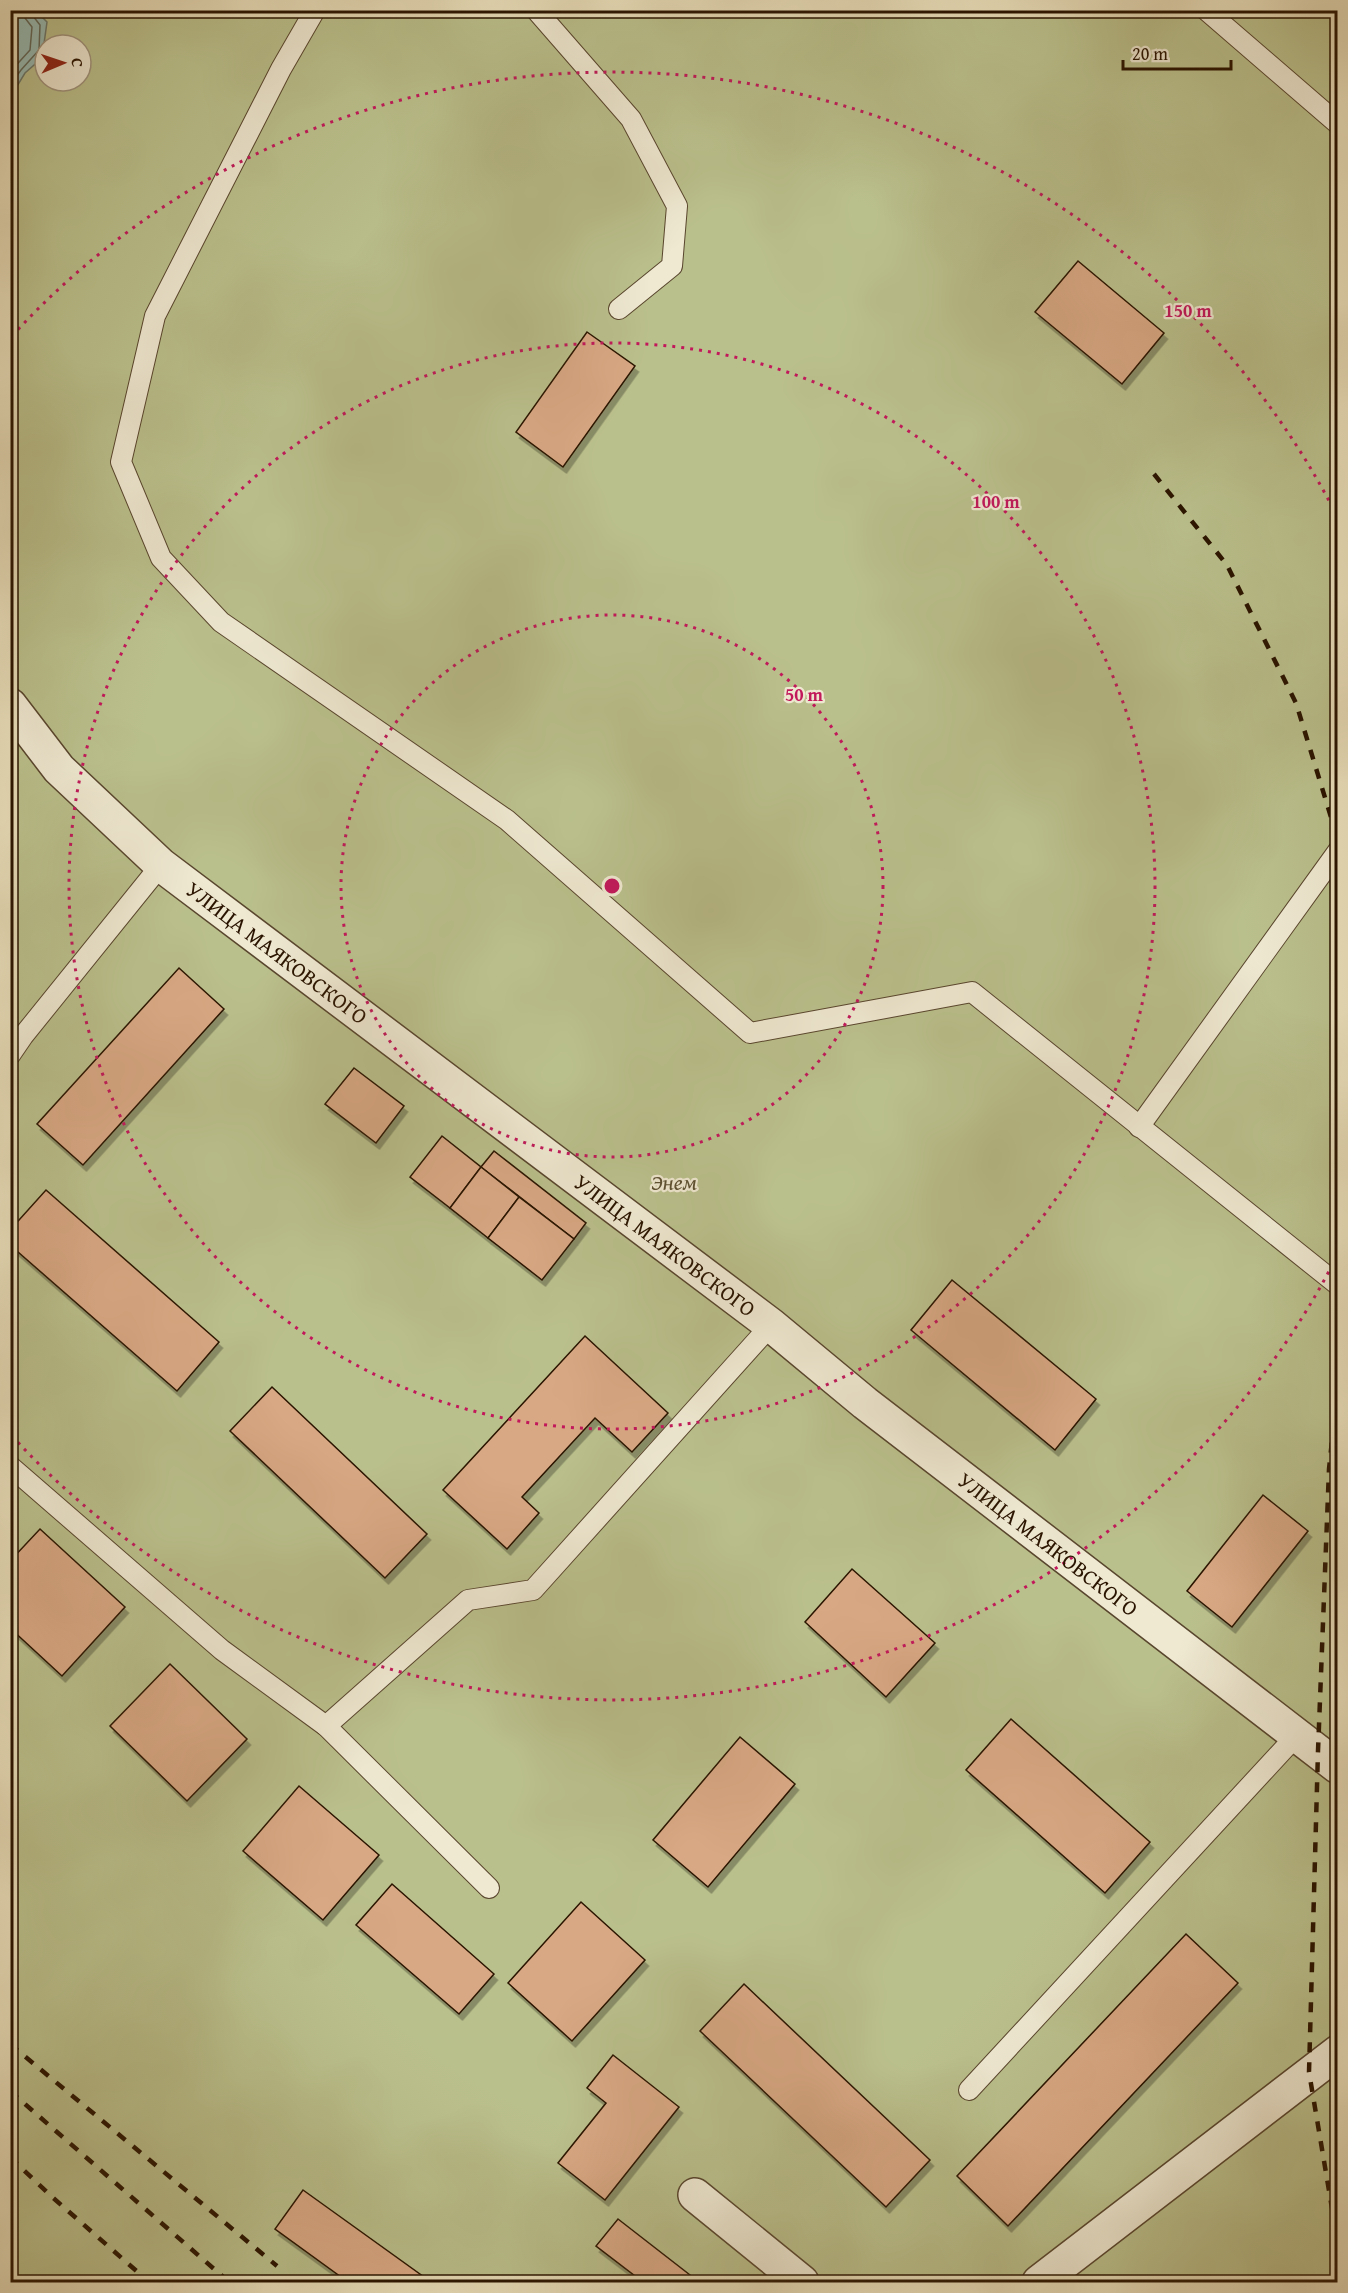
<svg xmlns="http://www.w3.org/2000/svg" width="1348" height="2293" font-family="'Gentium Book Plus',serif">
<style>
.green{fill:#bac08c;stroke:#726a46;stroke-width:1.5;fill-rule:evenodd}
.water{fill:#97bbb4;stroke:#6b786c;stroke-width:1.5}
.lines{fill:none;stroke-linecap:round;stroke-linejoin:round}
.shore{stroke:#60685a;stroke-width:1.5}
.building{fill:#d8a884;stroke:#2a1400;stroke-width:1.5;filter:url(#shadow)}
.lane-casing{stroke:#59462e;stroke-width:22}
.street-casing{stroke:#59462e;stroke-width:36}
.lane{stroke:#efe9d2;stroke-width:20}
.street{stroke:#efe9d2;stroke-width:33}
.rail{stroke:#2a1400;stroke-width:4.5;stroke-dasharray:10 10;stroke-linecap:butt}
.ring{fill:none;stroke:#c2185b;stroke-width:3;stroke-dasharray:3 6}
.labels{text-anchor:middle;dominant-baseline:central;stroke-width:4.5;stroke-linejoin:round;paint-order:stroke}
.street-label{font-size:22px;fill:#2a1400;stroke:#efe9d2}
.park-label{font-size:22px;font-style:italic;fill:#5c5031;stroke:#efe9d2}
.centre{fill:#c2185b;stroke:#efe9d2;stroke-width:3}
.ring-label{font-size:18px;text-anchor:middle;font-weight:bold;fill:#c2185b;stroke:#efe9d2;stroke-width:4.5;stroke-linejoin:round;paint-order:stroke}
</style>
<defs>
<filter id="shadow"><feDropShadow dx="3.5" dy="6" stdDeviation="0" flood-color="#0004"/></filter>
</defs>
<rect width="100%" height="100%" fill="#e7ddb9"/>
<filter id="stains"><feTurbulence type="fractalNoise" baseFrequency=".00333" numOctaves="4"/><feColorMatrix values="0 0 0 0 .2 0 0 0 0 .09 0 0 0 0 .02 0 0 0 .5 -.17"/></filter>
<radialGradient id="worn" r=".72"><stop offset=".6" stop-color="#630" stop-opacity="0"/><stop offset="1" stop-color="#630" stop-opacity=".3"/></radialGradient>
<!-- green -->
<path class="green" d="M11 11H1337V2282H11ZM45 45H81V81H45Z"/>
<!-- water -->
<polygon class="water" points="11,10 36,11 47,22 42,58 25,73 11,96"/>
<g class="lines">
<!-- shore -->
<g class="shore">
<polyline points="10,72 30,50 32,27 25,18 24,10"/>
<polyline points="10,85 21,70 39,50 40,25 33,16 32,10"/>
</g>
</g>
<!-- building -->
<g class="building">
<polygon points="1078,261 1164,333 1122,384 1035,312"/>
<polygon points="587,332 635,366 563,467 516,432"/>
<polygon points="179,968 224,1009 83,1165 37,1124"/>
<polygon points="354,1068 404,1106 376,1143 325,1104"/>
<polygon points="442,1136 481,1167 450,1208 410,1177"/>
<polygon points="494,1151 586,1223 574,1239 481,1167"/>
<polygon points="481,1167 519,1197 488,1238 450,1208"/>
<polygon points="46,1190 219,1342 177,1391 10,1245 10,1230"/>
<polygon points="519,1197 574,1239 542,1280 488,1238"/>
<polygon points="952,1280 1096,1399 1055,1450 911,1330"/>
<polygon points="585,1336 668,1413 632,1452 595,1418 522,1497 539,1513 507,1549 443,1490"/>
<polygon points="272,1387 427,1534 385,1578 230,1431"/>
<polygon points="1263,1495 1308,1531 1232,1627 1187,1591"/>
<polygon points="40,1529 125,1607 62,1676 10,1628 10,1561"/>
<polygon points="852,1569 935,1643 886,1697 805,1622"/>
<polygon points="170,1664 247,1739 187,1801 110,1726"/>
<polygon points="1011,1719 1150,1842 1105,1893 966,1770"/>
<polygon points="740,1737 795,1784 708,1887 653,1840"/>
<polygon points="299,1786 379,1855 323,1920 243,1851"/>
<polygon points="392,1884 494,1974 459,2014 356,1925"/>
<polygon points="581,1902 645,1960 572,2041 508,1983"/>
<polygon points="1186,1934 1238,1983 1008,2226 957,2176"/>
<polygon points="744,1984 930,2160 886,2207 700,2031"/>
<polygon points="613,2055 679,2107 605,2200 558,2163 606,2103 587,2088"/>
<polygon points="303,2190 431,2282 348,2282 275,2229"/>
<polygon points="618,2219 699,2282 643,2282 596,2246"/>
</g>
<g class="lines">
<!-- lane casing -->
<g class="lane-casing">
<g id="lane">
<polyline points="315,10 281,69 155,316 121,462 161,558 221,622 507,820 750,1033 972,992 1338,1285"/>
<polyline points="536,10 631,119 677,206 672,266 619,309"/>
<polyline points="1206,10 1338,124"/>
<polyline points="10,1055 23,1036 161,865"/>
<polyline points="1139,1127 1338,851"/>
<polyline points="10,1466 222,1650 326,1726 489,1888"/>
<polyline points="326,1726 468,1600 533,1590 771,1325"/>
<polyline points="969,2090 1296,1736"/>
</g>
</g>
<!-- street casing -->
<g class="street-casing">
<g id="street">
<path id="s1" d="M10 705 59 769 161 865 771 1325 865 1403 1338 1767"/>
<polyline points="695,2195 802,2282"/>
<polyline points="1039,2282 1338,2052"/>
</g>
</g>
<!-- lane -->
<use href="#lane" class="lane"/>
<!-- street -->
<use href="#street" class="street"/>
<!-- rail -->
<g class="rail">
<polyline points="1154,474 1227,565 1296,703 1338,840"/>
<polyline points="1338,1383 1329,1469 1318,1751 1309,2072 1338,2244"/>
<polyline points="10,2044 277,2266"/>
<polyline points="10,2091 229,2282"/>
<polyline points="10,2157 51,2196 149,2282"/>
</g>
</g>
<!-- distance rings -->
<g class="ring">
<circle cx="612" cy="886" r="271"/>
<circle cx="612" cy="886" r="543"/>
<path d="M1337 1256A814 814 0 0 1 12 1436M12 336A814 814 0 0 1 1337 516"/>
</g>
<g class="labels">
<!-- street labels -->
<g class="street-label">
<text stroke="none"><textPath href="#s1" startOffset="366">УЛИЦА МАЯКОВСКОГО</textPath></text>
<text stroke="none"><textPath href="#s1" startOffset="852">УЛИЦА МАЯКОВСКОГО</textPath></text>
<text stroke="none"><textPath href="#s1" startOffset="1338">УЛИЦА МАЯКОВСКОГО</textPath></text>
</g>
<!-- park labels -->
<g class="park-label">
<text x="674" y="1182">Энем</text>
</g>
</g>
<circle cx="612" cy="886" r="9" class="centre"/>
<g class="ring-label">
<text x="1188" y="317">150 m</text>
<text x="996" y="508">100 m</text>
<text x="804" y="701">50 m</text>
</g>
<!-- margin -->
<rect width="1348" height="2293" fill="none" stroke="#e7ddb9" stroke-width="36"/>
<rect x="12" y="12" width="1324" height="2269" fill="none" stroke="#2a1400" stroke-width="3"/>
<rect x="18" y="18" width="1312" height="2257" fill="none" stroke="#2a1400" stroke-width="1.5"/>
<!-- north arrow -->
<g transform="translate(63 63) rotate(88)"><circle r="28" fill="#efe9d2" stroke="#a0947e" stroke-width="1.5"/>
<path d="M0-4.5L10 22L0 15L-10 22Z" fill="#8f2418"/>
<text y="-9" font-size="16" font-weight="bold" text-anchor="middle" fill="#2a1400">С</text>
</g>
<!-- scale -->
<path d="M1123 60v9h108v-9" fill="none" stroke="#2a1400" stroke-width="3"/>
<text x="1132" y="60" font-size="18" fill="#2a1400" stroke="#efe9d2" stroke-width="4.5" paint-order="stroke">20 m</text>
<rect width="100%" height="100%" filter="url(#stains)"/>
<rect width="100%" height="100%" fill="url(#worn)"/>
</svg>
